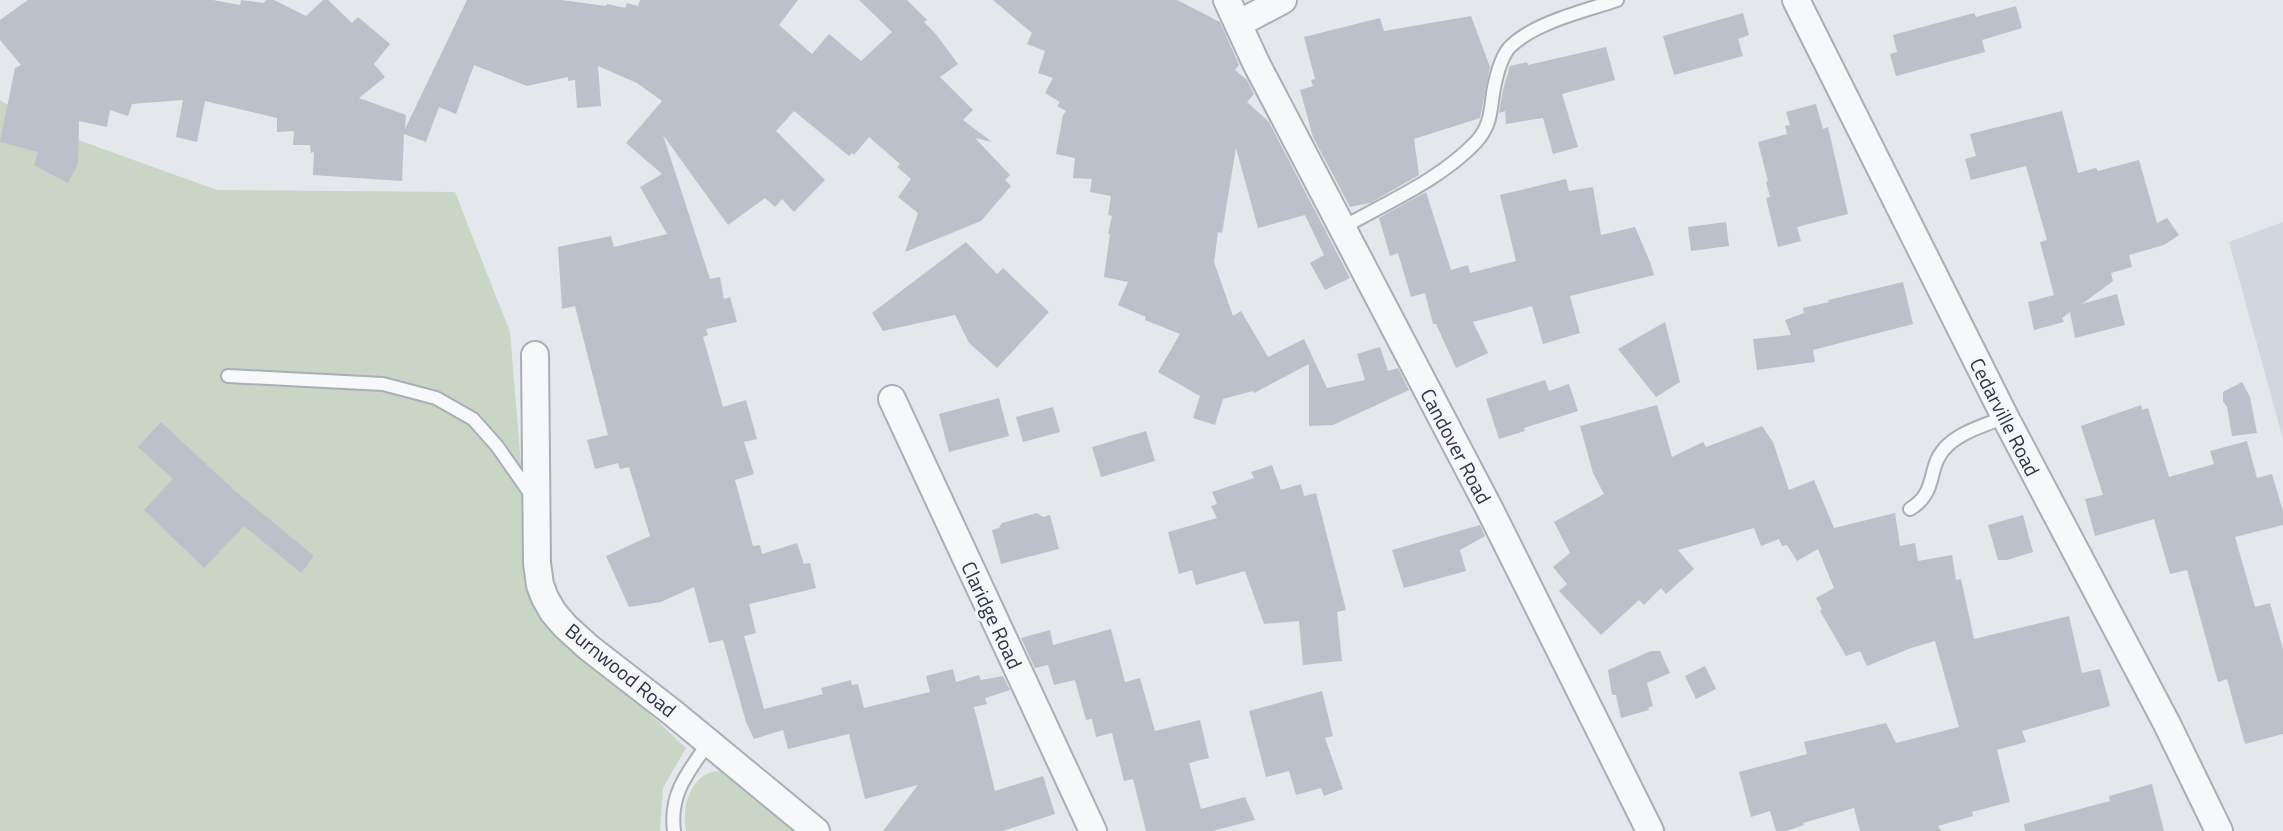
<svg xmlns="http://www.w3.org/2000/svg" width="2283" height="831" font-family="'Titillium Web',sans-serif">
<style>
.built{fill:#d2d6de}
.green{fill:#c9d6c5}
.building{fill:#bbc0ca}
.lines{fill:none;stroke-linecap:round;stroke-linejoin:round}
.service-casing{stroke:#a9aeb7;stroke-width:16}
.minor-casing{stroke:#a9aeb7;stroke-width:30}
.service{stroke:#f7f8fa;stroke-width:12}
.minor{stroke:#f7f8fa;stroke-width:26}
.labels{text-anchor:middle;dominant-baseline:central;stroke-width:6;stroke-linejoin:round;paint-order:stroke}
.street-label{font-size:20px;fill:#2b3445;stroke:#f4f6f9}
</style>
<rect width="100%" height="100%" fill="#e4e7ec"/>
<!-- built -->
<polygon class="built" points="2283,222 2283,439 2229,242"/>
<!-- green -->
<g class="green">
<polygon points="0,100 42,127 217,190 455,192 510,332 531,585 547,617 686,748 663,788 660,831 0,831"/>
<path d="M720 771 726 774 796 831H686C681 806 691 772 720 771Z"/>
</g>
<!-- building -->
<g class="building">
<polygon points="28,0 213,0 240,5 241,0 264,3 266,0 274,0 306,16 323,0 328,0 352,23 358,17 390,44 374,64 385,77 359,98 406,115 405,129 467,0 561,0 606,6 607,4 625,8 627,3 638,6 640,0 798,0 779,25 812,54 829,34 861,61 892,32 859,0 907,0 927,20 924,22 935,33 958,64 940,77 973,110 963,120 992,142 975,138 1010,175 1005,180 1011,186 981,221 905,252 918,213 898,197 911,179 897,167 900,164 869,137 854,155 852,153 849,156 794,111 776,131 825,180 794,212 782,199 775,207 765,198 728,225 663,135 710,279 720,277 724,299 730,297 737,322 706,329 708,335 703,337 723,407 746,400 757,439 744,442 754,474 735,480 753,546 760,545 762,554 797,543 804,564 810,563 816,588 749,604 756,633 744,636 764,709 823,694 821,688 851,680 852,685 858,684 864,708 930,692 926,676 953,669 956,682 979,675 981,680 1003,676 1010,690 985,698 987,704 974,707 995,791 1043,776 1055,814 1003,831 883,831 918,785 865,799 849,734 788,749 783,730 754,739 746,722 723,640 709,643 694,587 661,602 629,607 606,556 650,536 629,467 620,469 618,463 595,469 587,440 608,435 575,306 562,309 558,247 611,236 614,247 667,234 640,187 662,174 626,143 662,101 637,83 598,66 601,106 577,108 575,80 568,81 568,77 527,86 474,65 456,114 439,107 426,142 404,134 402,181 313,175 314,152 311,153 310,145 293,145 294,131 277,132 277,118 205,101 197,142 176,137 183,100 132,104 128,116 110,110 107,127 79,121 78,164 68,183 34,165 38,152 0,142 15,68 21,65 0,40 0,20"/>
<polygon points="993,0 1177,0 1220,22 1239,65 1235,70 1247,80 1254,94 1247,102 1269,122 1350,278 1325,290 1310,263 1324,255 1305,215 1258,228 1236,148 1222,233 1218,232 1214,262 1233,316 1241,311 1268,357 1304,339 1327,388 1365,380 1357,354 1380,347 1388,371 1398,368 1409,390 1333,425 1309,426 1309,364 1254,393 1253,391 1223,399 1215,425 1193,418 1200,396 1158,372 1180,334 1145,320 1146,317 1118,305 1128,282 1104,277 1110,234 1108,234 1112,216 1108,215 1111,196 1090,192 1092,179 1073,178 1075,158 1056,154 1063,115 1066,111 1057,106 1060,102 1045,93 1053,78 1038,73 1045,51 1027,44 1032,33"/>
<polygon points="2016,6 2022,28 1982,40 1985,52 1896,76 1890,54 1897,52 1893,35 1974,13 1976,17"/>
<polygon points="1743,13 1749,35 1738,39 1743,56 1674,75 1663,36"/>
<polygon points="1471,16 1490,67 1480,118 1414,139 1419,175 1370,203 1350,207 1313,137 1300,90 1313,86 1311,80 1315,79 1304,37 1380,18 1384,31"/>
<polygon points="1606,47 1615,80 1562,94 1578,147 1553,154 1543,118 1506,124 1505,111 1499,113 1503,90 1510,66 1527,62 1528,65"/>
<polygon points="1816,104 1823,129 1828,127 1848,214 1797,227 1801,241 1778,247 1766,198 1770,197 1766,182 1768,181 1758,142 1787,134 1785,126 1790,125 1786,112"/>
<polygon points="2062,111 2078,173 2096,168 2098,171 2139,160 2157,223 2167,218 2179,235 2164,245 2129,255 2132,267 2111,273 2113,281 2082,304 2117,294 2125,325 2075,338 2070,312 2062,318 2064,322 2034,330 2028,302 2054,295 2040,242 2047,240 2026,166 1971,180 1965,159 1976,156 1970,134"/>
<polygon points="1566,179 1569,191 1593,187 1601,235 1635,227 1650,262 1654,275 1570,296 1580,333 1543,344 1532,306 1473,322 1488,353 1456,368 1436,324 1433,324 1425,293 1411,297 1398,253 1390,256 1379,218 1426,192 1451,270 1468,265 1470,273 1516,261 1500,195"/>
<polygon points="1726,222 1729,246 1691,251 1688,227"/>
<polygon points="966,242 997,274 1003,268 1049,312 997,368 969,343 955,315 883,331 872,313"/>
<polygon points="1903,282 1913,324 1813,350 1815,362 1757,370 1753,339 1791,335 1785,320 1804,313 1803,308 1829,302 1828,300"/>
<polygon points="1665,322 1680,382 1656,397 1618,349"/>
<polygon points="1545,380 1549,391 1569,384 1578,411 1524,428 1525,431 1499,439 1486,399"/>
<polygon points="2242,382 2250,397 2257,433 2232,436 2227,407 2223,401 2223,392"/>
<polygon points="999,398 1009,436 949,452 939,414"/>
<polygon points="1657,405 1672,457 1703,442 1706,447 1762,426 1773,442 1789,490 1814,480 1834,528 1895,513 1900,546 1915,543 1918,561 1952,555 1956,580 1961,579 1974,639 2069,616 2082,673 2100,669 2110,706 2022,731 2026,742 1997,750 2010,802 1972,812 1973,816 1938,826 1941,831 1860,831 1854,808 1803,823 1804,825 1786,831 1776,831 1770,811 1751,817 1739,772 1807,754 1804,742 1886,723 1896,743 1959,727 1935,641 1911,648 1867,666 1860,651 1846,656 1820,611 1822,609 1816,598 1834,588 1818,549 1797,561 1787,545 1782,546 1779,539 1761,546 1754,528 1678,550 1694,569 1666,594 1661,588 1644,605 1639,600 1601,635 1559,591 1567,584 1553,567 1570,553 1554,522 1604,494 1593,473 1580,426"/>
<polygon points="2141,405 2142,410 2148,408 2169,477 2214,464 2210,451 2247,441 2257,478 2272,474 2283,511 2283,525 2235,537 2255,607 2270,603 2283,649 2283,734 2245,744 2227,679 2218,682 2187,570 2170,574 2154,519 2095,536 2085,499 2103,495 2081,426"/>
<polygon points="1053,407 1060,432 1023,442 1016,417"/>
<polygon points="161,422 234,490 314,556 301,573 244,526 204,568 144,510 173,479 138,447"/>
<polygon points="1146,431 1155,461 1101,477 1092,447"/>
<polygon points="1272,465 1281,490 1301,484 1304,496 1316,493 1346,610 1337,612 1342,661 1303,665 1299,621 1264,624 1245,571 1196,585 1192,570 1179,574 1168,532 1217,518 1211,506 1217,504 1212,492 1254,478 1251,472"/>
<polygon points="1037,513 1043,517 1050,515 1059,549 1001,564 992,530 999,528 1002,523"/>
<polygon points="2023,515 2033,552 2007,560 1998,560 1988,525"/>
<polygon points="1480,525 1485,536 1460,550 1466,571 1404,588 1392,550"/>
<polygon points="1111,629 1125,682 1140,678 1155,731 1200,720 1209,758 1189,763 1201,809 1245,797 1255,820 1212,831 1146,831 1133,779 1124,781 1112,733 1096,737 1092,719 1086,720 1075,680 1054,685 1048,665 1035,668 1021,638 1050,630 1053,645"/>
<polygon points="1651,651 1660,651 1670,673 1647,683 1653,706 1648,708 1649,710 1621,718 1616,695 1612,695 1608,670"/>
<polygon points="1705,666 1716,689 1696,699 1685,676"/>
<polygon points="1322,691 1333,736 1325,738 1343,789 1324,796 1321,788 1296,795 1289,771 1266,777 1249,711"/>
<polygon points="2152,784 2164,831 2025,831 2024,824 2110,801 2109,796"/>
</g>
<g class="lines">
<!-- service casing -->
<g class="service-casing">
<g id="service">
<path d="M1342 228C1387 202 1440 180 1476 142 1495 121 1489 103 1496 79 1498 69 1504 52 1511 46 1536 22 1585 11 1617 0"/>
<polyline points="228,376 383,384 436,398 473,419 497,446 532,496"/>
<path d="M1910 509C1940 491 1925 466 1948 445 1963 431 1986 425 2005 417"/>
<path d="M674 831C669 793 689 771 709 742"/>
</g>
</g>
<!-- minor casing -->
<g class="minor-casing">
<g id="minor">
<polyline points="1227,0 1256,63 1490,510 1650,831"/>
<polyline points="1796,0 2005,417 2167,724 2219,831"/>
<polyline points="1238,24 1283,0"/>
<polyline points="535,355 537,563 540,585 545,598 553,612 565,626 588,647 673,713 816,831"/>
<polyline points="892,399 1093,831"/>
</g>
</g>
<!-- service -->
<use href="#service" class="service"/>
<!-- minor -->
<use href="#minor" class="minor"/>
</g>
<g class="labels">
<!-- street labels -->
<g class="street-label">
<text transform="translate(2005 417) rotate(63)">Cedarville Road</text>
<text transform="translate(1456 446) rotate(62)">Candover Road</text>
<text transform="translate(992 615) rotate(65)">Claridge Road</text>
<text transform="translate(621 670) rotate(39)">Burnwood Road</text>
</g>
</g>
</svg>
